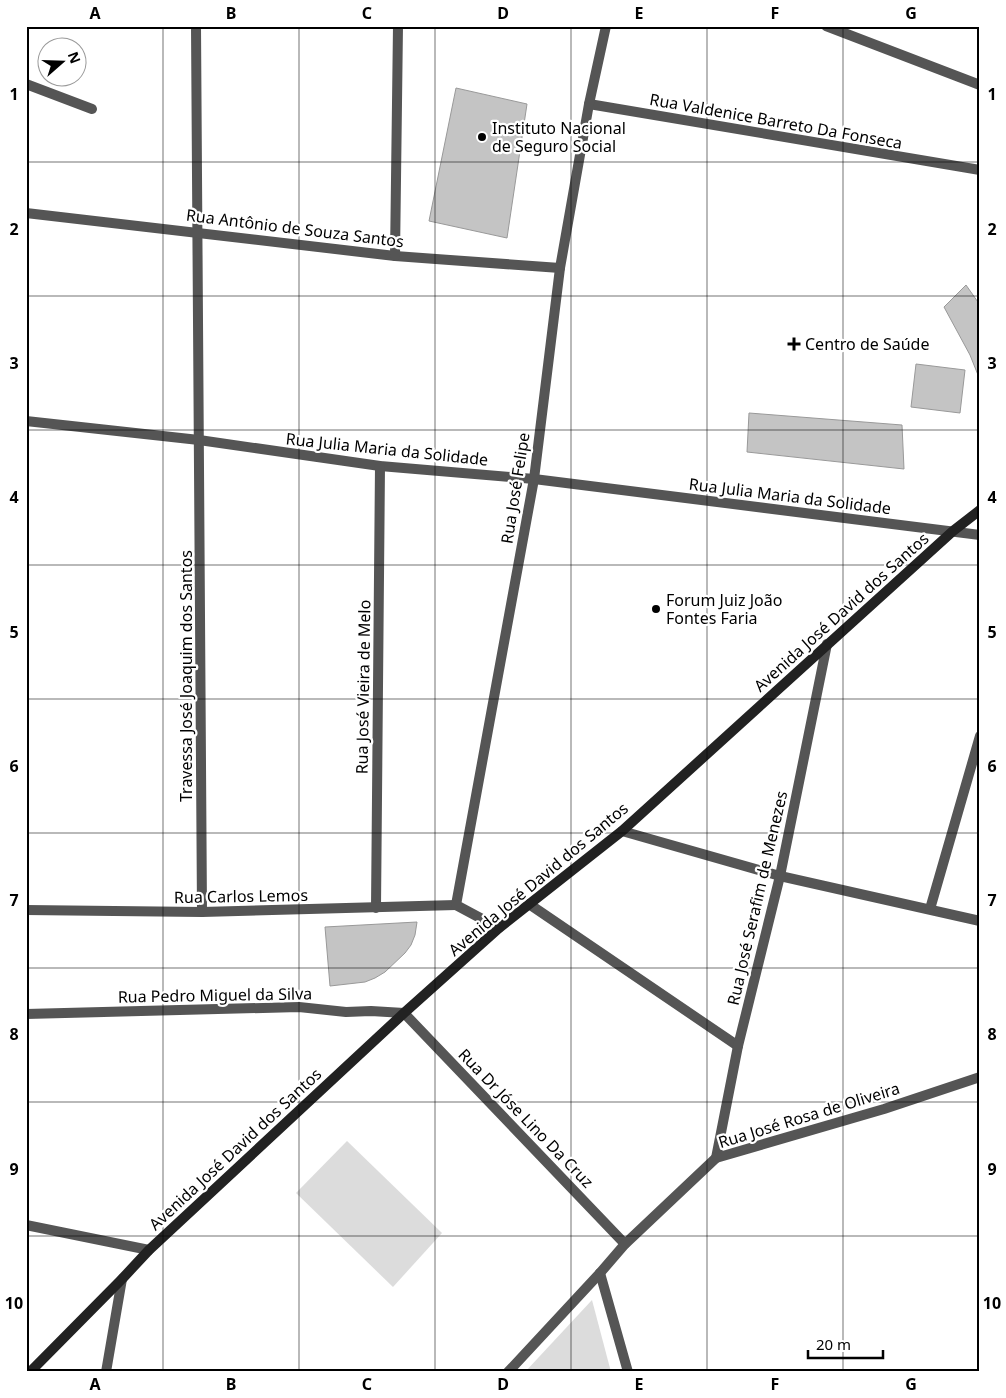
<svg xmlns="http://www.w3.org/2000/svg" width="1006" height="1398" font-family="'Noto Sans',sans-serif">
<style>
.green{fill:#dcdcdc}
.building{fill:#c4c4c4;stroke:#999}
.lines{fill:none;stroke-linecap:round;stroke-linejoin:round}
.minor{stroke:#555;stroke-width:10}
.secondary{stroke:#222;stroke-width:10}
.grid{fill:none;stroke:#000;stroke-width:1;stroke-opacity:0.55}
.poi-dot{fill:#000;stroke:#fff;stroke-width:2}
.labels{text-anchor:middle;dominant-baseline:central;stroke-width:4.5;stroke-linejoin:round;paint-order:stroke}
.street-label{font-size:16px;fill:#000;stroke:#fff}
.poi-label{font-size:16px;fill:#000;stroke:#fff;text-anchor:start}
.neatline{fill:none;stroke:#000;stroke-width:2}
.grid-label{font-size:16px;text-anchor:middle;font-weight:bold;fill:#000}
</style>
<rect width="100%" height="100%" fill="#fff"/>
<!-- green -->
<g class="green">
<polygon points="347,1141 442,1233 393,1287 296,1193"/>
<polygon points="592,1300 611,1372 525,1372"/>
</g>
<!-- building -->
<g class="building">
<polygon points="456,88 527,104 507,238 429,221"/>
<polygon points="966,285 980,305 980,380 970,355 944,307"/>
<polygon points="916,364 965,370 960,413 911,407"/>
<polygon points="749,413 902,425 904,469 747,452"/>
<polygon points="417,922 415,935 411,945 405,953 385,972 375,978 365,982 330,986 325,927"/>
</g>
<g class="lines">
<!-- minor -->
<g class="minor">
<polyline points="196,26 202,912"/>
<polyline points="826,26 980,85"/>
<polyline points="26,84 92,109"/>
<polyline points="589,104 980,170"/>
<polyline points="26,213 395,256 560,268"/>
<polyline points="395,256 398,26"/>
<polyline points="26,421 199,440 380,466 534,479 980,535"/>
<polyline points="622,831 780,876 980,921"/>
<polyline points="529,904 738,1046"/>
<polyline points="376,908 380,466"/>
<polyline points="930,909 980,736"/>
<polyline points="26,910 202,912 456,905"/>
<polyline points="499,928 456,905 534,479 560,268 589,104 606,26"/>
<polyline points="26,1014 299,1007 346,1012 371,1011 404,1013 625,1244"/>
<polyline points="716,1158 738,1046 780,876 827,644"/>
<polyline points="26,1225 149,1250"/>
<polyline points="600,1273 628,1372"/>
<polyline points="106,1372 122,1279"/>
<polyline points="508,1372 600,1273 625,1244 716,1158 884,1109 980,1077"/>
</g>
<!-- secondary -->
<polyline class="secondary" points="30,1372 122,1279 149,1250 404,1013 499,928 622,831 953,531 980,510"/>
</g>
<!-- grid -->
<path class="grid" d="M163 26V1372M299 26V1372M435 26V1372M571 26V1372M707 26V1372M843 26V1372M26 162H980M26 296H980M26 430H980M26 565H980M26 699H980M26 833H980M26 968H980M26 1102H980M26 1236H980"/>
<!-- markers -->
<g class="poi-dot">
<circle cx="482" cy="137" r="5"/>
<path d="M791.5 336.5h5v5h5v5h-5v5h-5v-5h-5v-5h5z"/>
<circle cx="656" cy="609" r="5"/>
</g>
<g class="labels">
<!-- street labels -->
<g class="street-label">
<text transform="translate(776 121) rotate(10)">Rua Valdenice Barreto Da Fonseca</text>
<text transform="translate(295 228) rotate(7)">Rua Antônio de Souza Santos</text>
<text transform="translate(387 449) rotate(6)">Rua Julia Maria da Solidade</text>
<text transform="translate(515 488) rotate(-81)">Rua José Felipe</text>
<text transform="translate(790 496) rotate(7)">Rua Julia Maria da Solidade</text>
<text transform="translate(841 612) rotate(-42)">Avenida José David dos Santos</text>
<text transform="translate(186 676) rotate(-90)">Travessa José Joaquim dos Santos</text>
<text transform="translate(363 687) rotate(-89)">Rua José Vieira de Melo</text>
<text transform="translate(538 879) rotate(-40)">Avenida José David dos Santos</text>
<text transform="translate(241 896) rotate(-1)">Rua Carlos Lemos</text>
<text transform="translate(757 898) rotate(-77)">Rua José Serafim de Menezes</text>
<text transform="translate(215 995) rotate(-1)">Rua Pedro Miguel da Silva</text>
<text transform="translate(809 1115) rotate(-17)">Rua José Rosa de Oliveira</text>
<text transform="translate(526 1118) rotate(46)">Rua Dr Jóse Lino Da Cruz</text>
<text transform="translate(235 1149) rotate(-43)">Avenida José David dos Santos</text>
</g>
<!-- poi labels -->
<g class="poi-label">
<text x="492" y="128">Instituto Nacional<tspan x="492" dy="18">de Seguro Social</tspan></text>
<text x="805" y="344">Centro de Saúde</text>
<text x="666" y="600">Forum Juiz João<tspan x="666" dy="18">Fontes Faria</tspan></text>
</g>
</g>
<!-- border -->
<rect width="1006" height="1398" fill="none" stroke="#ffffff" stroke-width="55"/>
<!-- north arrow -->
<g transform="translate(62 62) rotate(70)"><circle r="24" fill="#ffffff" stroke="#999999"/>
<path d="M0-4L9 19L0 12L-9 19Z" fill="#000000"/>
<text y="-8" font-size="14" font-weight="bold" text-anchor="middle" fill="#000000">N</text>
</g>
<!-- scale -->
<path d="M808 1350v8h75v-8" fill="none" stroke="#000000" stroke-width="2.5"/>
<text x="816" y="1350" font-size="15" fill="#000000" stroke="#ffffff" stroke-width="4" paint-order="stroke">20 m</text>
<rect x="28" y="28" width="950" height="1342" class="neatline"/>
<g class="grid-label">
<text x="95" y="19">A</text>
<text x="231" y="19">B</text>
<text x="367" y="19">C</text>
<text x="503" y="19">D</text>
<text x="639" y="19">E</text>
<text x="775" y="19">F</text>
<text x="911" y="19">G</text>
<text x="14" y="100">1</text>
<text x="992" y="100">1</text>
<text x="14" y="235">2</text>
<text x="992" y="235">2</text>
<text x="14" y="369">3</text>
<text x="992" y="369">3</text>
<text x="14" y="503">4</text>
<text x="992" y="503">4</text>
<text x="14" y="638">5</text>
<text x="992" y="638">5</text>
<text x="14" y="772">6</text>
<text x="992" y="772">6</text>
<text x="14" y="906">7</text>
<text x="992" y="906">7</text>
<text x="14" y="1040">8</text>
<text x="992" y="1040">8</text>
<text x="14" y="1175">9</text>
<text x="992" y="1175">9</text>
<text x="14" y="1309">10</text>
<text x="992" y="1309">10</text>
<text x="95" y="1390">A</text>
<text x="231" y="1390">B</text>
<text x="367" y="1390">C</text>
<text x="503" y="1390">D</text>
<text x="639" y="1390">E</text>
<text x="775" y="1390">F</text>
<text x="911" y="1390">G</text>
</g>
</svg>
